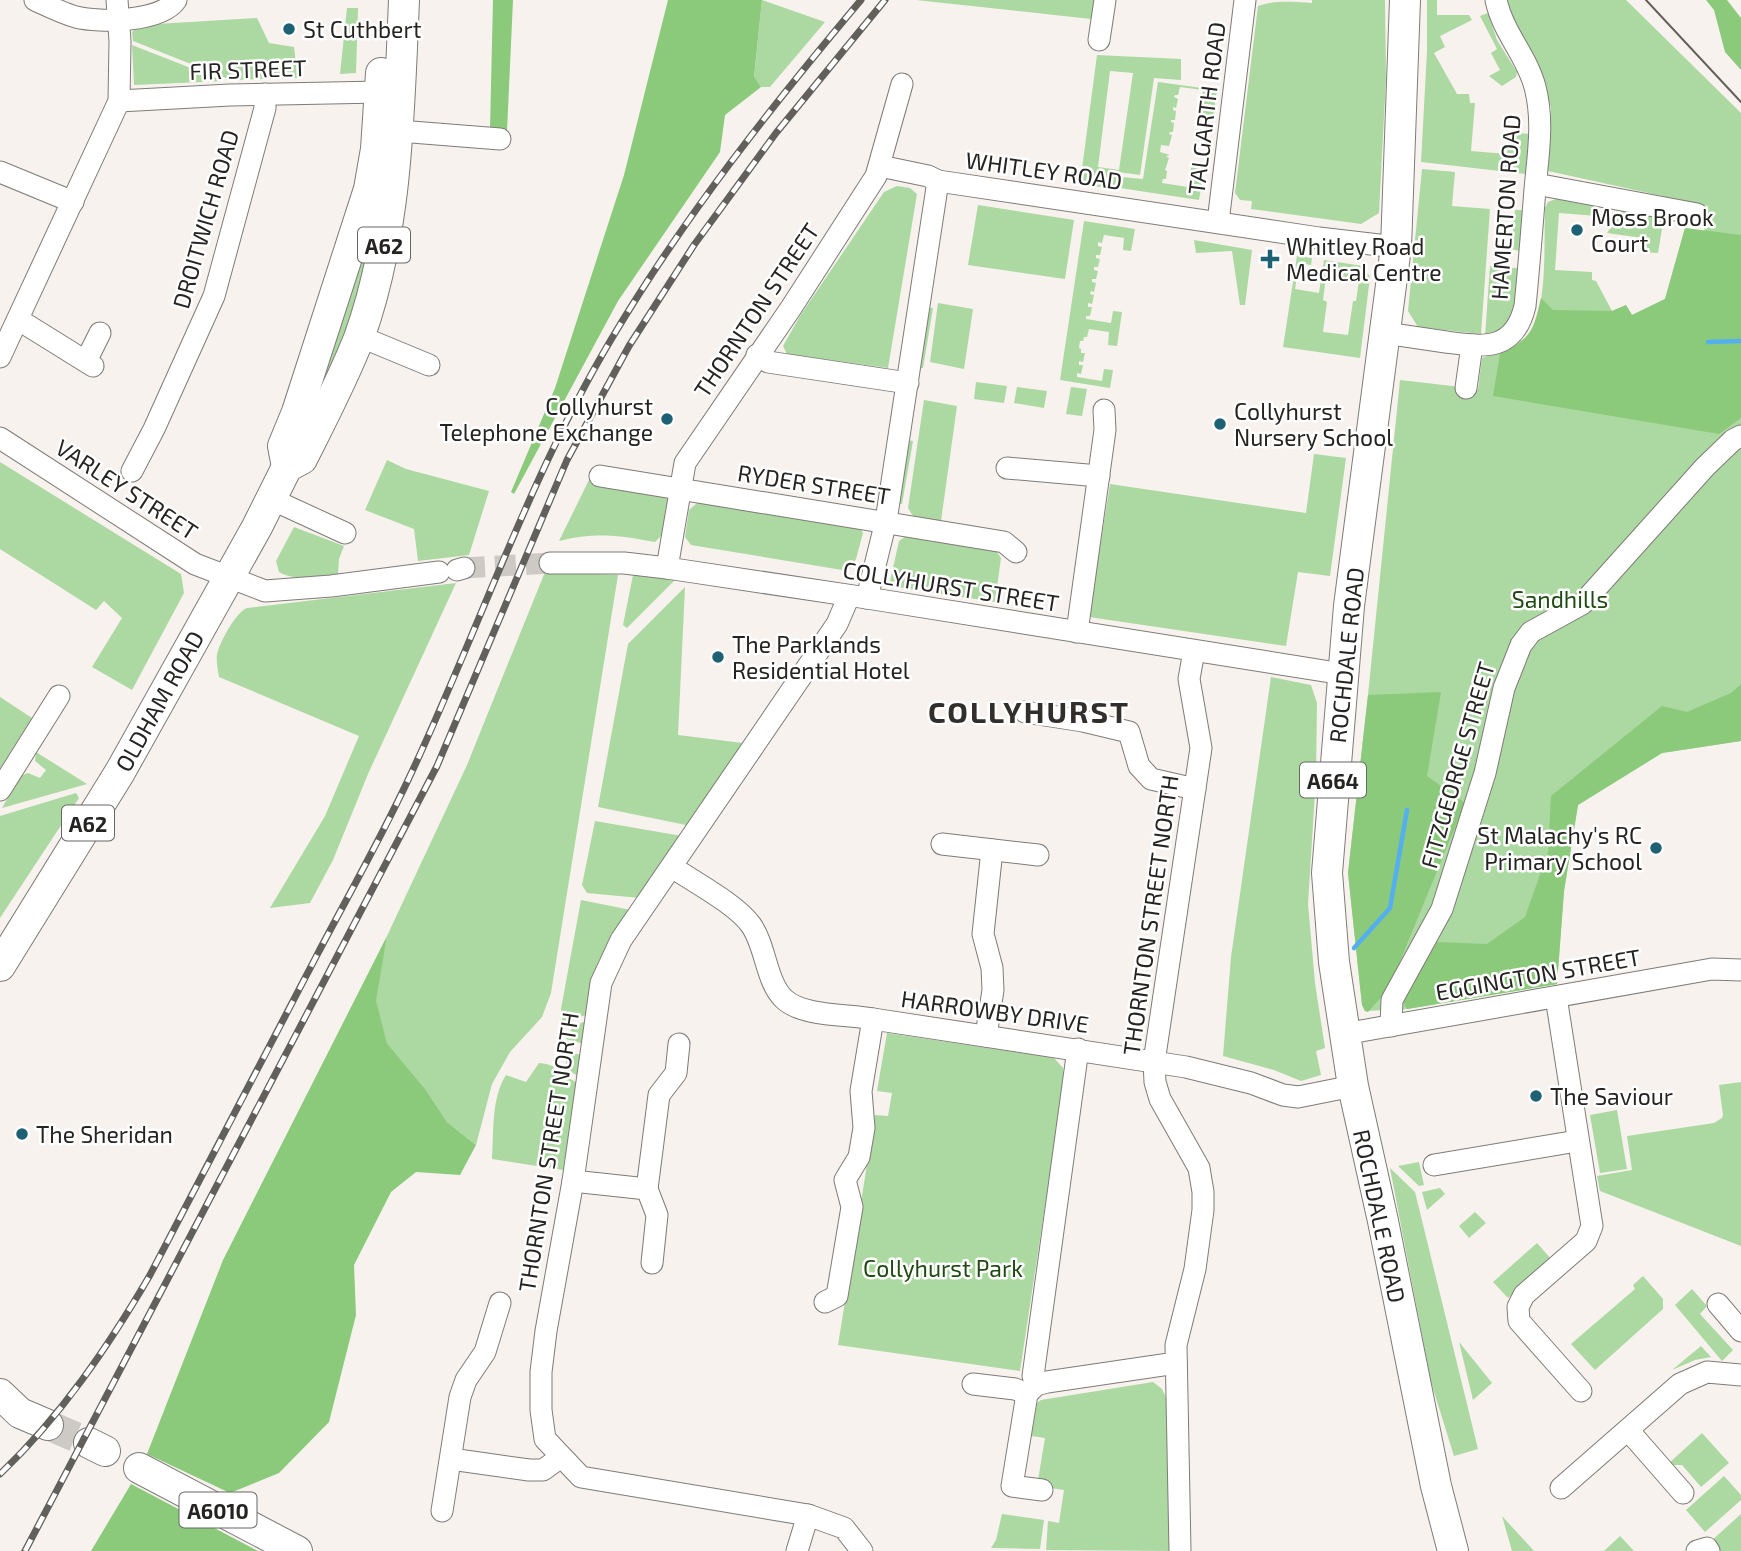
<svg xmlns="http://www.w3.org/2000/svg" width="1741" height="1551" font-family="'Exo 2',sans-serif">
<style>
.green{fill:#acd8a1;fill-rule:evenodd}
.forest{fill:#8aca7a}
.lines{fill:none;stroke-linecap:round;stroke-linejoin:round}
.stream{stroke:#54afef;stroke-width:4.5}
.minor-tunnel{stroke:#cdc9c5;stroke-width:21;stroke-dasharray:21 10;stroke-linecap:butt}
.highway-tunnel{stroke:#cdc9c5;stroke-width:30;stroke-dasharray:30 15;stroke-linecap:butt}
.minor-casing{stroke:#7f7b77;stroke-width:23}
.highway-casing{stroke:#7f7b77;stroke-width:32}
.minor{stroke:#fff;stroke-width:21}
.highway{stroke:#fff;stroke-width:30}
.tram{stroke:#62605d;stroke-width:2}
.rail-casing{stroke:#62605d;stroke-width:7}
.rail{stroke:#fff;stroke-width:4.5;stroke-dasharray:13;stroke-linecap:butt}
.poi-dot{fill:#1e6174;stroke:#fff;stroke-width:2.5}
.labels{text-anchor:middle;dominant-baseline:central;stroke-width:5;stroke-linejoin:round;paint-order:stroke}
.shield{fill:#fff;stroke:#666664;stroke-width:2}
.shield-label{font-size:21px;font-weight:bold;fill:#252422}
.poi-label{font-size:23px;fill:#252422;stroke:#fff;text-anchor:start}
.street-label{font-size:23px;fill:#252422;stroke:#fff}
.park-label{font-size:23px;fill:#204a14;stroke:#fff}
.district-label{font-size:30px;font-weight:bold;letter-spacing:2px;fill:#312e2b;stroke:#fff}
</style>
<rect width="100%" height="100%" fill="#f7f2ee"/>
<!-- green -->
<g class="green">
<polygon points="762,0 825,22 770,87 761,87 754,78"/>
<polygon points="916,0 1094,0 1091,19"/>
<path d="M1312 0H1385L1386 78 1379 213 1361 224 1251 209 1252 201 1240 200 1235 193 1258 6C1273 0 1295 2 1312 3Z"/>
<polygon points="1427,0 1437,0 1437,15 1469,15 1472,20 1440,36 1445,47 1434,53 1457,94 1469,94 1470,103 1475,103 1471,151 1507,154 1509,132 1529,134 1527,174 1421,162 1427,51"/>
<path d="M1505 0H1626L1741 113V741L1662 753 1578 805 1564 891 1557 984 1407 1009 1365 1011 1362 1005 1348 873 1368 695 1400 380 1478 389 1482 358C1494 353 1506 353 1518 345 1523 341 1530 335 1533 329 1547 301 1544 240 1545 208L1548 202 1556 199 1598 207 1597 216 1559 213 1555 270 1592 272V280L1596 281 1612 311 1626 305 1632 315 1665 299 1685 228 1704 232 1708 206 1548 171 1551 108 1542 78 1515 29Z"/>
<polygon points="347,8 358,8 356,73 340,74"/>
<polygon points="1488,13 1497,40 1517,72 1516,77 1502,86 1489,76 1500,70 1491,53 1497,49 1480,16"/>
<polygon points="257,18 269,43 294,47 298,78 231,80 133,41 132,32 140,25"/>
<polygon points="132,45 224,81 134,85"/>
<path d="M1097 55 1181 59V80L1154 78 1140 175 1118 172 1115 189 1080 184ZM1110 71 1133 73 1119 170 1098 167Z"/>
<polygon points="1158,82 1217,90 1213,116 1199,115 1203,90 1180,87 1178,95 1175,95 1174,97 1178,99 1176,108 1173,107 1173,110 1176,111 1175,120 1171,120 1171,122 1174,123 1173,132 1170,132 1169,134 1172,135 1169,146 1161,145 1160,152 1170,155 1166,156 1169,158 1165,170 1167,171 1166,179 1163,179 1162,183 1188,187 1192,162 1205,164 1199,200 1120,188 1122,177 1143,179"/>
<polygon points="1422,169 1455,172 1452,206 1490,209 1481,334 1418,327 1408,311"/>
<polygon points="897,186 910,188 917,194 888,368 787,354 783,346 800,316 884,192"/>
<polygon points="382,204 352,329 298,452 343,296"/>
<polygon points="978,205 1074,220 1065,279 968,265"/>
<polygon points="1515,210 1523,210 1520,251 1511,249"/>
<polygon points="1621,211 1660,217 1663,223 1658,253 1642,252 1643,238 1607,233"/>
<polygon points="1084,221 1135,229 1131,251 1123,250 1124,238 1104,235 1102,243 1098,242 1098,246 1102,247 1100,255 1096,255 1096,258 1100,259 1098,267 1094,267 1094,270 1098,271 1096,279 1092,279 1092,282 1096,283 1094,292 1091,291 1090,294 1094,295 1092,304 1088,303 1088,307 1092,307 1090,316 1086,316 1086,319 1111,323 1113,311 1122,312 1117,346 1108,345 1109,332 1089,329 1087,337 1084,337 1083,341 1080,341 1079,348 1081,349 1081,353 1085,353 1083,362 1079,361 1079,365 1083,365 1081,374 1077,373 1077,377 1102,381 1104,369 1113,370 1110,388 1060,380"/>
<polygon points="1194,240 1252,250 1245,305 1240,305 1232,251 1196,253"/>
<path d="M1297 256 1312 258 1311 265 1299 263 1295 289 1319 293 1324 260 1363 266 1370 277 1360 358 1283 347ZM1326 277 1359 281 1356 301H1353L1348 335 1323 332 1327 302 1323 300Z"/>
<polygon points="1490,266 1517,268 1519,271 1515,309 1505,329 1485,336"/>
<polygon points="938,303 973,309 964,369 930,362"/>
<polygon points="927,307 933,308 923,368 918,368"/>
<polygon points="976,382 1007,386 1004,403 974,399"/>
<polygon points="1017,387 1047,391 1044,408 1014,403"/>
<polygon points="1071,387 1087,389 1082,416 1066,414"/>
<polygon points="924,400 957,406 941,521 913,516 908,508"/>
<polygon points="907,440 913,441 902,504 896,503"/>
<polygon points="1314,454 1346,458 1330,576 1298,572 1286,646 1089,617 1110,484 1306,513"/>
<polygon points="387,460 406,469 489,491 469,555 418,561 414,529 365,510"/>
<polygon points="0,462 181,574 184,593 132,690 92,667 122,618 104,601 96,610 0,549"/>
<path d="M589 480 663 495 668 499 663 534 655 542C619 535 594 532 559 541Z"/>
<polygon points="697,503 859,525 863,533 856,559 848,571 691,545 685,537 689,510"/>
<path d="M294 527 344 546 339 559 338 574C319 576 297 582 279 572L276 561Z"/>
<polygon points="906,536 995,549 1001,558 995,602 889,586 899,541"/>
<polygon points="545,572 618,575 551,993 542,1017 510,1052 492,1084 476,1145 447,1122 426,1090 387,1043 375,1001 387,936 467,765"/>
<polygon points="633,575 675,580 627,628 623,625"/>
<path d="M456 583 368 774 333 860 310 903 270 908 325 816 359 736 219 677C218 671 216 661 217 655 219 643 236 612 247 608Z"/>
<polygon points="685,587 678,735 743,743 686,825 598,807 628,644"/>
<polygon points="1271,677 1311,685 1317,703 1316,776 1308,904 1315,983 1325,1048 1316,1051 1321,1075 1301,1081 1274,1070 1223,1056 1231,957"/>
<polygon points="0,697 32,718 0,768"/>
<polygon points="36,752 87,784 2,808 20,776 28,773 40,778 46,770 35,761"/>
<polygon points="76,793 79,798 0,918 0,816"/>
<polygon points="595,821 682,836 640,898 587,893 582,885"/>
<polygon points="581,900 631,910 598,962 588,1015 578,1017 563,1028 561,1009"/>
<polygon points="583,1022 588,1023 584,1044 566,1039 572,1028"/>
<polygon points="887,1033 1054,1058 1063,1068 1064,1080 1020,1371 838,1345 875,1115 888,1116 892,1093 877,1091"/>
<path d="M565 1052 583 1055 579 1076C567 1072 565 1063 565 1052Z"/>
<path d="M539 1063C561 1065 560 1075 578 1083L563 1170 492 1159C494 1131 491 1099 506 1075L526 1082Z"/>
<polygon points="1741,1082 1741,1246 1600,1191 1597,1176 1632,1170 1627,1136 1714,1123 1722,1118 1723,1115 1719,1085"/>
<polygon points="1617,1110 1627,1169 1600,1173 1590,1115"/>
<polygon points="1419,1162 1424,1185 1419,1186 1398,1166"/>
<polygon points="1390,1168 1415,1192 1478,1449 1454,1456 1431,1382"/>
<polygon points="1440,1188 1445,1194 1427,1210 1422,1192"/>
<polygon points="1475,1212 1486,1223 1469,1238 1459,1226"/>
<polygon points="1537,1243 1551,1259 1508,1298 1493,1282"/>
<polygon points="1643,1276 1663,1299 1663,1309 1595,1370 1571,1344 1635,1289 1633,1285"/>
<polygon points="1692,1289 1707,1306 1700,1314 1733,1350 1722,1361 1675,1305"/>
<polygon points="1459,1342 1492,1383 1473,1400"/>
<polygon points="1701,1346 1711,1357 1695,1360 1672,1370"/>
<polygon points="1153,1382 1162,1389 1168,1401 1169,1551 1046,1550 1048,1521 1059,1523 1064,1490 1037,1486 1045,1438 1031,1436 1037,1403 1041,1400"/>
<polygon points="1702,1433 1729,1463 1701,1487 1682,1465 1667,1465"/>
<polygon points="1724,1476 1741,1495 1741,1500 1705,1532 1686,1510"/>
<polygon points="1002,1514 1044,1520 1040,1549 991,1548 996,1540"/>
<polygon points="1741,1514 1741,1551 1716,1551 1709,1543"/>
<polygon points="1502,1516 1534,1551 1512,1551"/>
<polygon points="1620,1536 1634,1551 1604,1551"/>
</g>
<!-- forest -->
<g class="forest">
<polygon points="493,0 513,0 507,131 490,129"/>
<polygon points="668,0 762,0 754,77 761,87 725,115 720,152 618,301 514,494 511,492 555,388 624,175"/>
<polygon points="1706,0 1727,0 1741,18 1741,70 1725,52 1714,10"/>
<path d="M1685 228 1741 235V418L1719 434 1493 396 1500 354C1532 337 1533 332 1541 298L1553 310 1612 311 1626 305 1632 315 1665 299Z"/>
<polygon points="1741,684 1741,741 1662,753 1578,805 1564,891 1557,984 1407,1009 1403,1001 1437,942 1487,944 1525,917 1548,852 1551,796 1662,706 1687,712 1731,693"/>
<polygon points="1441,692 1427,776 1465,803 1389,988 1368,1012 1365,1011 1362,1005 1348,873 1368,695"/>
<polygon points="387,936 376,1001 387,1043 426,1090 447,1122 476,1145 460,1175 416,1172 391,1192 354,1265 356,1315 329,1422 279,1473 230,1493 147,1454 223,1260"/>
<polygon points="131,1484 258,1551 91,1551"/>
</g>
<g class="lines">
<!-- stream -->
<g class="stream">
<polyline points="1708,342 1741,341"/>
<polyline points="1354,948 1390,908 1407,810"/>
</g>
<!-- minor-tunnel -->
<polyline class="minor-tunnel" points="464,568 550,563"/>
<!-- highway-tunnel -->
<polyline class="highway-tunnel" points="48,1425 89,1443"/>
<!-- minor casing -->
<g class="minor-casing">
<g id="minor">
<path d="M35 0C48 6 62 13 76 17 100 23 161 22 176 0"/>
<polyline points="1099,40 1105,0"/>
<polyline points="119,101 230,95 380,92"/>
<polyline points="399,131 500,139"/>
<polyline points="880,166 928,176 938,181 1319,238 1396,247"/>
<polyline points="0,172 73,202"/>
<polyline points="1536,184 1697,214"/>
<polyline points="1218,222 1245,0"/>
<polyline points="19,320 93,366"/>
<path d="M1385 333C1406 336 1426 339 1446 342 1484 347 1514 352 1525 306 1529 267 1532 228 1535 189 1538 155 1544 121 1535 87 1527 56 1503 33 1496 0"/>
<polyline points="359,336 429,365"/>
<polyline points="757,355 768,362 908,383"/>
<polyline points="0,357 119,101 120,41 117,0"/>
<polyline points="86,361 100,333"/>
<polyline points="1466,388 1472,345"/>
<polyline points="0,438 195,564 265,591 331,586 439,572"/>
<polyline points="1007,468 1099,476"/>
<polyline points="132,471 154,429 214,296 265,108 265,94"/>
<polyline points="600,476 1004,542 1016,552"/>
<polyline points="271,499 345,533"/>
<polyline points="550,563 624,563 667,568 867,598 1343,674"/>
<polyline points="667,568 685,463 791,308 876,176 902,84"/>
<polyline points="457,570 464,568"/>
<polyline points="849,596 837,624 621,940 601,983 573,1181 546,1331 541,1372 541,1410 545,1439 581,1477 808,1515 844,1528 862,1551"/>
<polyline points="867,598 886,521 938,181"/>
<polyline points="1077,632 1105,430 1104,410"/>
<polyline points="1025,712 1083,721 1129,732 1139,766 1151,779 1195,789"/>
<polyline points="0,790 59,696"/>
<polyline points="942,844 1038,855"/>
<path d="M672 867C694 882 736 904 751 925 766 946 766 982 784 999 803 1017 849 1014 873 1019"/>
<polyline points="1556,997 1592,1226 1586,1241 1524,1295 1518,1307 1519,1321 1581,1391"/>
<polyline points="1391,1026 1392,1000 1442,909 1485,773 1504,688 1521,645 1531,632 1582,604 1705,467 1733,440 1741,436"/>
<polyline points="1344,1034 1712,969 1741,970"/>
<polyline points="986,1036 993,990 992,968 983,934 992,850"/>
<polyline points="1434,1165 1577,1141"/>
<polyline points="573,1181 647,1189 657,1215 652,1263"/>
<polyline points="647,1189 659,1095 676,1073 679,1044"/>
<polyline points="825,1302 837,1296 852,1207 845,1180 859,1157 864,1128 861,1091 873,1019 1186,1067 1251,1083 1283,1095 1298,1097 1353,1086"/>
<polyline points="1718,1304 1741,1331"/>
<polyline points="973,1384 1015,1389 1027,1394"/>
<polyline points="1036,1385 1033,1376 1078,1049"/>
<polyline points="1628,1430 1683,1493"/>
<polyline points="451,1459 529,1470 543,1470 561,1457"/>
<polyline points="1561,1488 1680,1384 1707,1372 1741,1375"/>
<polyline points="1042,1490 1012,1486 1027,1394 1036,1385 1047,1382 1176,1363"/>
<polyline points="442,1511 460,1397 466,1380 485,1352 500,1303"/>
<polyline points="797,1551 808,1515"/>
<polyline points="1180,1551 1176,1345 1195,1269 1203,1210 1203,1192 1199,1168 1160,1099 1155,1082 1154,1062 1201,748 1189,679 1194,651"/>
<polyline points="1697,1551 1707,1548 1709,1551"/>
</g>
</g>
<!-- highway casing -->
<g class="highway-casing">
<g id="highway">
<polyline points="1405,0 1396,247 1349,606 1327,873 1334,962 1353,1086 1383,1221 1436,1486 1453,1551"/>
<polyline points="287,467 283,446 297,412 369,189 376,149 381,73"/>
<path d="M0 966 120 772 257 527 287 467 302 459C322 419 343 379 359 338 398 229 399 114 404 0"/>
<polyline points="0,1394 20,1413 48,1425"/>
<polyline points="89,1443 105,1451"/>
<polyline points="139,1468 297,1551"/>
</g>
</g>
<!-- minor -->
<use href="#minor" class="minor"/>
<!-- highway -->
<use href="#highway" class="highway"/>
<!-- tram -->
<polyline class="tram" points="1646,0 1741,102"/>
<!-- rail casing -->
<g class="rail-casing">
<g id="rail">
<path d="M0 1474C61 1416 108 1347 150 1275 206 1168 262 1061 317 955 348 896 381 838 409 778 478 632 529 477 612 338 684 217 771 107 861 0"/>
<polyline points="25,1551 437,766 567,460 629,346 694,245 776,133 885,0"/>
</g>
</g>
<!-- rail -->
<use href="#rail" class="rail"/>
</g>
<!-- markers -->
<g class="poi-dot">
<circle cx="289" cy="29" r="7"/>
<circle cx="1577" cy="230" r="7"/>
<path d="M1266.5 248.5h7v7h7v7h-7v7h-7v-7h-7v-7h7z"/>
<circle cx="667" cy="419" r="7"/>
<circle cx="1220" cy="424" r="7"/>
<circle cx="718" cy="657" r="7"/>
<circle cx="1656" cy="848" r="7"/>
<circle cx="1536" cy="1096" r="7"/>
<circle cx="22" cy="1134" r="7"/>
</g>
<g class="labels">
<!-- shield labels -->
<g class="shield">
<rect x="358" y="227.5" width="52" height="35" rx="5"/>
<rect x="1300" y="762.5" width="66" height="35" rx="5"/>
<rect x="62" y="805.5" width="52" height="35" rx="5"/>
<rect x="179.5" y="1492.5" width="77" height="35" rx="5"/>
</g>
<g class="shield-label">
<text x="384" y="245">A62</text>
<text x="1333" y="780">A664</text>
<text x="88" y="823">A62</text>
<text x="218" y="1510">A6010</text>
</g>
<!-- poi labels -->
<g class="poi-label">
<text x="303" y="29">St Cuthbert</text>
<text x="1591" y="217">Moss Brook<tspan x="1591" dy="26">Court</tspan></text>
<text x="1286" y="246">Whitley Road<tspan x="1286" dy="26">Medical Centre</tspan></text>
<text x="653" y="406" text-anchor="end">Collyhurst<tspan x="653" dy="26">Telephone Exchange</tspan></text>
<text x="1234" y="411">Collyhurst<tspan x="1234" dy="26">Nursery School</tspan></text>
<text x="732" y="644">The Parklands<tspan x="732" dy="26">Residential Hotel</tspan></text>
<text x="1642" y="835" text-anchor="end">St Malachy's RC<tspan x="1642" dy="26">Primary School</tspan></text>
<text x="1550" y="1096">The Saviour</text>
<text x="36" y="1134">The Sheridan</text>
</g>
<!-- street labels -->
<g class="street-label">
<text transform="translate(248 69) rotate(-2)">FIR STREET</text>
<text transform="translate(1206 108) rotate(-83)">TALGARTH ROAD</text>
<text transform="translate(1044 170) rotate(8)">WHITLEY ROAD</text>
<text transform="translate(1505 207) rotate(-86)">HAMERTON ROAD</text>
<text transform="translate(205 219) rotate(-74)">DROITWICH ROAD</text>
<text transform="translate(756 310) rotate(-56)">THORNTON STREET</text>
<text transform="translate(814 484) rotate(9)">RYDER STREET</text>
<text transform="translate(127 489) rotate(33)">VARLEY STREET</text>
<text transform="translate(951 586) rotate(9)">COLLYHURST STREET</text>
<text transform="translate(1346 655) rotate(-84)">ROCHDALE ROAD</text>
<text transform="translate(159 701) rotate(-61)">OLDHAM ROAD</text>
<text transform="translate(1457 765) rotate(-74)">FITZGEORGE STREET</text>
<text transform="translate(1150 915) rotate(-82)">THORNTON STREET NORTH</text>
<text transform="translate(1538 974) rotate(-10)">EGGINGTON STREET</text>
<text transform="translate(995 1011) rotate(8)">HARROWBY DRIVE</text>
<text transform="translate(548 1152) rotate(-81)">THORNTON STREET NORTH</text>
<text transform="translate(1380 1216) rotate(78)">ROCHDALE ROAD</text>
</g>
<!-- park labels -->
<g class="park-label">
<text x="1560" y="599">Sandhills</text>
<text x="943" y="1268">Collyhurst Park</text>
</g>
<!-- district labels -->
<g class="district-label">
<text x="1029" y="711">COLLYHURST</text>
</g>
</g>
</svg>
